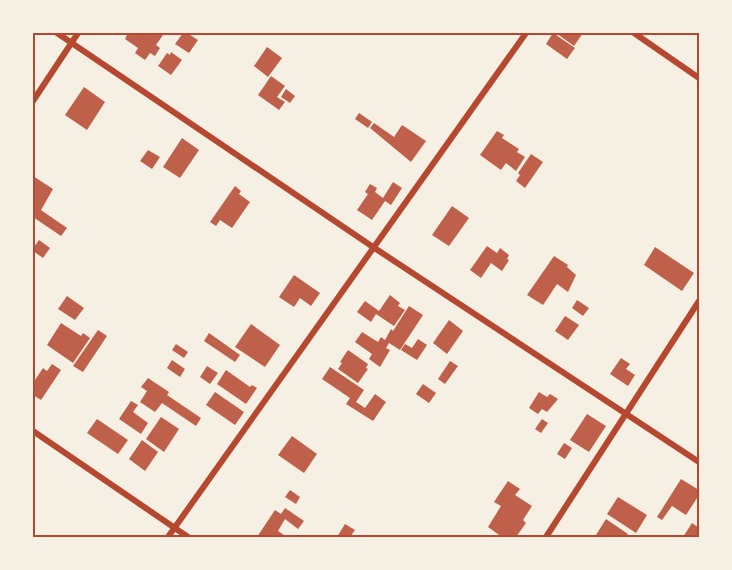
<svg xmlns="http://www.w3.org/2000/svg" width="732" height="570" font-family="Jost,sans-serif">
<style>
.building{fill:#bf614a}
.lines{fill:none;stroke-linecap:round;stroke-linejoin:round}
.minor{stroke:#b5482f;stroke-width:6}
.neatline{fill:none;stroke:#b5482f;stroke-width:2}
</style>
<rect width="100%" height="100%" fill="#f6efe4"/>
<!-- building -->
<g class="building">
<polygon points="128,33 160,33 163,35 156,45 160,48 155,56 150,53 145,60 135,53 138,48 125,39"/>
<polygon points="183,33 187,33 198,40 189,53 175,44"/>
<polygon points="553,33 575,48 567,59 546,44"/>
<polygon points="556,33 583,33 574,46"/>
<polygon points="267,47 282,58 268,77 254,66"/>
<polygon points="171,52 182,60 171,75 158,66 167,53 170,55"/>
<polygon points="271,76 285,86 277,97 285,102 279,110 258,95"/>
<polygon points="84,87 105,102 87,130 65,115"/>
<polygon points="286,89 295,96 290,103 281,97"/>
<polygon points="359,113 372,122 368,128 355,119"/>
<polygon points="374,123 394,137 402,125 426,141 411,162 370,128"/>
<polygon points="497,131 504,135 502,138 519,149 517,152 525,157 516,171 506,163 501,170 480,155"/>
<polygon points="182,138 199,150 180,178 163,167"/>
<polygon points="148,150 160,157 152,169 140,161"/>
<polygon points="531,154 543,162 525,188 516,181 520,175 518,173"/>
<polygon points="33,176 53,189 41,210 67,228 61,236 33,217"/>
<polygon points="393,182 402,188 391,205 385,201 372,220 357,210 368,194 365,192 370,184 377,188 375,192 383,198"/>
<polygon points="235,186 241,191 239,194 250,202 232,228 220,220 216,226 210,222"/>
<polygon points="452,206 469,218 449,246 432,235"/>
<polygon points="39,240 50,248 43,258 33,251 33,246 34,247"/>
<polygon points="487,246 497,253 500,248 509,255 507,259 509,260 502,271 491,263 481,278 470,270"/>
<polygon points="655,247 694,273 682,291 644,265"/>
<polygon points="554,256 568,265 567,267 576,275 568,292 557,284 543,305 527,295"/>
<polygon points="294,275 320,293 311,306 300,298 294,307 279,297"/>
<polygon points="390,295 400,303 398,306 405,310 394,326 376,314 371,322 357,312 365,301 379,311"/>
<polygon points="67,296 84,308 75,320 58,309"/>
<polygon points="577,300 589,308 583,316 572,308"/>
<polygon points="409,306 423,315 400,350 389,343 386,348 390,350 380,367 369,359 372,354 355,342 362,332 378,342 381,337 385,340 391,329 393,331"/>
<polygon points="565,316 579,325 568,340 555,331"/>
<polygon points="449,320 463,331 447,354 433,343"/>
<polygon points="61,323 81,336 83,333 90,338 73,363 47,345"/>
<polygon points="251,324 280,345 265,367 235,347"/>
<polygon points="98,330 107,336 83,372 73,366"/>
<polygon points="209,333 240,355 235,362 204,341"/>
<polygon points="418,339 427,345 417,360 401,350 405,344 412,348"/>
<polygon points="176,344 188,352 184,358 172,350"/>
<polygon points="348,350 368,364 366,368 368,369 358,383 338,369 342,363 340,362"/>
<polygon points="621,358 630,364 626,369 635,375 628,386 610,374"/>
<polygon points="172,360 185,369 180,377 167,368"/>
<polygon points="450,361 458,366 445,384 438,379"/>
<polygon points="52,364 61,370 41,400 33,395 33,383 43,368 47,371"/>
<polygon points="207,366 218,373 210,384 200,377"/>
<polygon points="330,367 364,390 356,402 365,408 375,394 386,402 373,421 346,404 350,398 322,379"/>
<polygon points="226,370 250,387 252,385 257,388 246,404 217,384"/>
<polygon points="148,378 169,392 167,395 201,418 196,426 162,403 155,412 140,402 147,391 141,387"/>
<polygon points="423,384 436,393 429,403 416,394"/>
<polygon points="215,392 244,412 235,425 206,405"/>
<polygon points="539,392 547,397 550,394 558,399 547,412 542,409 538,414 529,408"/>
<polygon points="131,401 138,405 133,412 148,423 141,434 119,419"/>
<polygon points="587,414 606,426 589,452 570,440"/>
<polygon points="161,417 179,429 164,452 146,439"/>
<polygon points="97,419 128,440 118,454 87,433"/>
<polygon points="542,419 548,423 541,433 535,429"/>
<polygon points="292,436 317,454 304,473 278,455"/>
<polygon points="142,440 158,452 145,471 129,459"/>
<polygon points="564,443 572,448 565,459 557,454"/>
<polygon points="681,479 699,490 699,495 686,515 672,506 662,520 657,517"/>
<polygon points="508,481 520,489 515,495 532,506 523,520 526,523 516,537 502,537 488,527 501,506 494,502"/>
<polygon points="290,490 300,497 296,504 285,497"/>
<polygon points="618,497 647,515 636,533 607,514"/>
<polygon points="285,508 304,521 298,529 285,519 278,531 287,537 257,537 275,510 281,514"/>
<polygon points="606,519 628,534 626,537 600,537 596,535"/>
<polygon points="692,523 699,528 699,537 683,537"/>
<polygon points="345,524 355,530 350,537 337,537"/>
</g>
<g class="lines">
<!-- minor -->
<g class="minor">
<polyline points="57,33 373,247 699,462"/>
<polyline points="634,33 699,78"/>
<polyline points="33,101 78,33"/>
<polyline points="33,431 188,537"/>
<polyline points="168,537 526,33"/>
<polyline points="546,537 699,301"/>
</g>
</g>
<!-- border -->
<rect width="732" height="570" fill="none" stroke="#f6efe4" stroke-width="69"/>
<rect x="34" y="34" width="664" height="502" class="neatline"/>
</svg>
